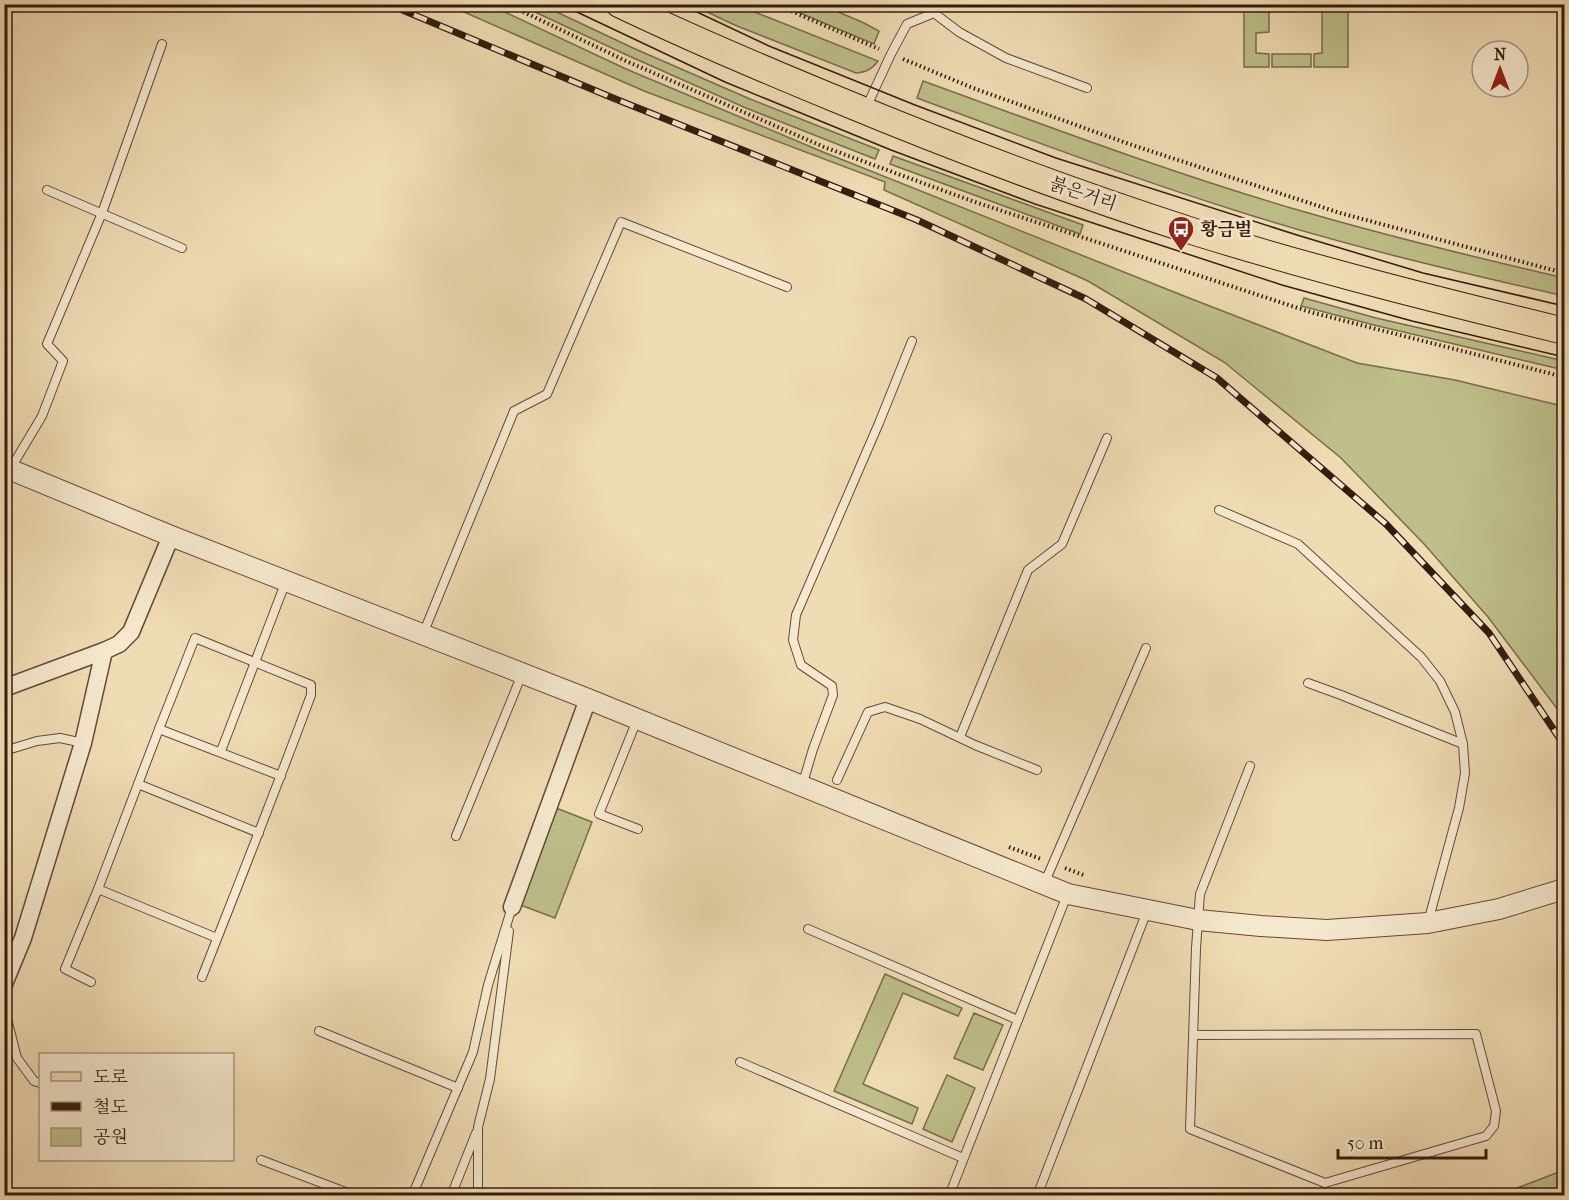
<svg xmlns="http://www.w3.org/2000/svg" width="1569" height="1200" font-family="'IM FELL French Canon','Noto Serif KR',serif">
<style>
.green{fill:#bebf8a;stroke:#786d4c;stroke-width:1.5}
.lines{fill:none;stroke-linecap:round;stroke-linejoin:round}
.service-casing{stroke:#624b38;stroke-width:10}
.minor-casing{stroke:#624b38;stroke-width:19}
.tertiary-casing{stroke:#624b38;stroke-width:22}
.primary-casing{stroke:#331b0e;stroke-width:28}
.path{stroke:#331b0e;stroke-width:4;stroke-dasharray:1.5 3;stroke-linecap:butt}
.service{stroke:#f5e8ce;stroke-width:8}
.minor{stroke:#f5e8ce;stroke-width:16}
.tertiary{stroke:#f5e8ce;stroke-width:20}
.primary{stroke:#f0dcb4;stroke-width:26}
.tram{stroke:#331b0e;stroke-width:1.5}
.rail-casing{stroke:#331b0e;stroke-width:7}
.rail{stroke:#f5e8ce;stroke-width:4.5;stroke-dasharray:14;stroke-linecap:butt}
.labels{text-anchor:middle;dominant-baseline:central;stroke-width:6;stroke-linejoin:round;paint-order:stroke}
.street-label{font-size:18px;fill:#331b0e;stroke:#f5e8ce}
.poi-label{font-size:18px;font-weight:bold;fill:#331b0e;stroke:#f5e8ce;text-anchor:start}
</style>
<rect width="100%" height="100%" fill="#f0dcb4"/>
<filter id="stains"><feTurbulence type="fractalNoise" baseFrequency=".00333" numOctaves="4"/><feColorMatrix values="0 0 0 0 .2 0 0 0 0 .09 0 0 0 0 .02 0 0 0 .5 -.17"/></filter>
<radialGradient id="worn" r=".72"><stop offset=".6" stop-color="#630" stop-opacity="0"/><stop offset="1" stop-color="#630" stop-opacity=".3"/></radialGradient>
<!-- green -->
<g class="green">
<polygon points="448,5 490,5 626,69 823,152 1189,298 1357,363 1455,380 1562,406 1564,410 1564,718 1488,617 1425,545 1341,458 1224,362 1088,281 884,190 885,182 644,91"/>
<polygon points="520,5 542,5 633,48 750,99 879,150 875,159 746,108 629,56"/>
<path d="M692 5H737L878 61C871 70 866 72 856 73L737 26Z"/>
<polygon points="781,5 822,5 864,23 879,31 874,44"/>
<polygon points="1244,5 1269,5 1269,32 1256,33 1256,53 1269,54 1269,67 1244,67"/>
<polygon points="1322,5 1348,5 1348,67 1314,67 1314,54 1322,53"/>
<rect x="1272" y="54" width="39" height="13"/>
<path d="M923 81C1050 127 1176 175 1305 212 1391 237 1478 258 1564 278V296C1454 271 1343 245 1234 210 1127 176 1022 137 917 98Z"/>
<polygon points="893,156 1083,225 1080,234 890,164"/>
<polygon points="1304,298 1376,318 1564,361 1564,370 1374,325 1301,306"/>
<polygon points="556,808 592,822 555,918 518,904"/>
<polygon points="885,974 962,1008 958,1016 903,993 863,1084 918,1108 912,1124 834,1091"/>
<polygon points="974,1013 1003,1025 983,1070 954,1058"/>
<polygon points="947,1075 975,1088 952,1142 923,1129"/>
<polygon points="1564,1170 1564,1195 1499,1195"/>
</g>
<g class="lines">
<!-- service casing -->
<g class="service-casing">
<g id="service">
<polyline points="934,13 959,32 1006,58 1087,88"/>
<polyline points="866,108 891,54 907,24 934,13 934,4"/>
<polyline points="47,190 182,248"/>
<polyline points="11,468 42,416 63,361 47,344 102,213 162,44"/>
<polyline points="1219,510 1298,544 1421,657 1440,681 1455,712 1463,744 1465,773 1459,808 1428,922"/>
<polyline points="423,634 514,411 547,394 621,222 787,287"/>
<polyline points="1308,683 1341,695 1463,744"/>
<polyline points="637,720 599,814 638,829"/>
<polyline points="159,729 281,776"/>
<polyline points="960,737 1028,570 1062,544 1107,438"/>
<polyline points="4,751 37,741 60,738 83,743"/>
<polyline points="221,751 286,581"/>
<polyline points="837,780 868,712 885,707 920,719 975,745 1037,770"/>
<polyline points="138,784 259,833"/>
<polyline points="802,786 813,749 833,695 832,686 801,665 793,640 796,615 879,423 912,341"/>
<polyline points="456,836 522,674"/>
<polyline points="1044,884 1146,648"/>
<polyline points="808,929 1018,1020"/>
<path d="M202 977C239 883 276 790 311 695V685L195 638 159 729 98 889 217 938"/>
<polyline points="91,982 65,969 98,889"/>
<polyline points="4,1007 17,1058 34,1081 40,1083"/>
<polyline points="319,1031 458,1088"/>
<polyline points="1193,1035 1476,1034 1496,1111 1494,1126 1486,1136 1325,1183 1190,1129 1196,948 1200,894 1250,766"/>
<polyline points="740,1062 963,1158"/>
<polyline points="261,1160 356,1196"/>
<polyline points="412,1196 473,1052 488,985 512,907"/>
<polyline points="451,1196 476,1133"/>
<polyline points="478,1196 478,1127 490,1079 509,931"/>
<polyline points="949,1196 1067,895"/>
<polyline points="1037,1196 1147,911"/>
</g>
</g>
<!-- minor casing -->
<g class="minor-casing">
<g id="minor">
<polyline points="4,688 104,651 119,644 131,632 171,536"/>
<polyline points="512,907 588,699"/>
<polyline points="4,984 23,938 83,743 104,651"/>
</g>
</g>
<!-- tertiary casing -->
<g class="tertiary-casing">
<polyline id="tertiary" points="4,467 171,536 588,699 1068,894 1198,920 1261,926 1327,930 1428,923 1499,909 1564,889"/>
</g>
<!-- primary casing -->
<g class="primary-casing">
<path id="primary" d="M619 4C690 38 763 69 836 99 954 148 1073 193 1195 232 1317 270 1441 301 1564 331"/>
</g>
<!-- path -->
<g class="path">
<polyline points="507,4 626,61 824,147 972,201 1310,312 1564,377"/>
<polyline points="775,4 879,49"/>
<polyline points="903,59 973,88 1129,144 1340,213 1564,273"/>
<polyline points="1009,847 1041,859"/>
<polyline points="1065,868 1086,876"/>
</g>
<!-- service -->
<use href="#service" class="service"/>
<!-- minor -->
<use href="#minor" class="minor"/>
<!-- tertiary -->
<use href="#tertiary" class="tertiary"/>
<!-- primary -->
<use href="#primary" class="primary"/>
<!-- tram -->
<g class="tram">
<polyline points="560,4 725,82 891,150 1035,204 1282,285 1412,321 1564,357"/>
<polyline points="680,4 769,46 915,105 1056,158 1297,235 1423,273 1564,306"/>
</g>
<!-- rail casing -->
<g class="rail-casing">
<polyline id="rail" points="388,4 613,98 917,220 1086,299 1217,378 1386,524 1489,633 1564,745"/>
</g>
<!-- rail -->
<use href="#rail" class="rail"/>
</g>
<!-- icons -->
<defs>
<g id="bus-pin" transform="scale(1.35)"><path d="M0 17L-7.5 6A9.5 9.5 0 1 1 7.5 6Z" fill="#8f2418" stroke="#f5e8ce"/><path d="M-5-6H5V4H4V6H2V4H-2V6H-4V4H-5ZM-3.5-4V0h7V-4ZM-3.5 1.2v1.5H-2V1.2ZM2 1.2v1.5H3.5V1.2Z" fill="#fff"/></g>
</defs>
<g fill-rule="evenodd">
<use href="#bus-pin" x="1181" y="229"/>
</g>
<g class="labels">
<!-- street labels -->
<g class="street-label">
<text transform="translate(1083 194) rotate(19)">붉은거리</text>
</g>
<!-- poi labels -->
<g class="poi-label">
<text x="1200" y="229">황금벌</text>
</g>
</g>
<!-- margin -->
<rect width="1569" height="1200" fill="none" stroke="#f0dcb4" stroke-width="24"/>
<rect x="6" y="6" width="1557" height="1188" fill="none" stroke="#331b0e" stroke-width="3"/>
<rect x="12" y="12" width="1545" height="1176" fill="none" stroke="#331b0e" stroke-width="1.5"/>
<!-- legend -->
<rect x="39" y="1053" width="195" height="108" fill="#f5e8ce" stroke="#a79681" stroke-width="1.5"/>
<rect x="51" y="1072" width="30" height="9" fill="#f0dcb4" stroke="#a79681" stroke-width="1.5"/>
<text x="93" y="1083" font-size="18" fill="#331b0e">도로</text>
<rect x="51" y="1102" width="30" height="9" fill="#331b0e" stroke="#a79681" stroke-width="1.5"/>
<text x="93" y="1113" font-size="18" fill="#331b0e">철도</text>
<rect x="51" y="1128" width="30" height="18" fill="#bebf8a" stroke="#a79681" stroke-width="1.5"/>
<text x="93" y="1143" font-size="18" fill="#331b0e">공원</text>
<!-- north arrow -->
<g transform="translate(1500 69)"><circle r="28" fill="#f5e8ce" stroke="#a79681" stroke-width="1.5"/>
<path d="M0-4.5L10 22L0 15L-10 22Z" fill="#8f2418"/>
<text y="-9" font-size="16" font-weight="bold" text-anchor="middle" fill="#331b0e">N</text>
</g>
<!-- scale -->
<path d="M1338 1149v9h148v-9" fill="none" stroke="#331b0e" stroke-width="3"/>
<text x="1347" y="1149" font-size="18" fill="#331b0e" stroke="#f5e8ce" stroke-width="4.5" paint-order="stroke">50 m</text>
<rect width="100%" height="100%" filter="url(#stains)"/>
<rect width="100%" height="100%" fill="url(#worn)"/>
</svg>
